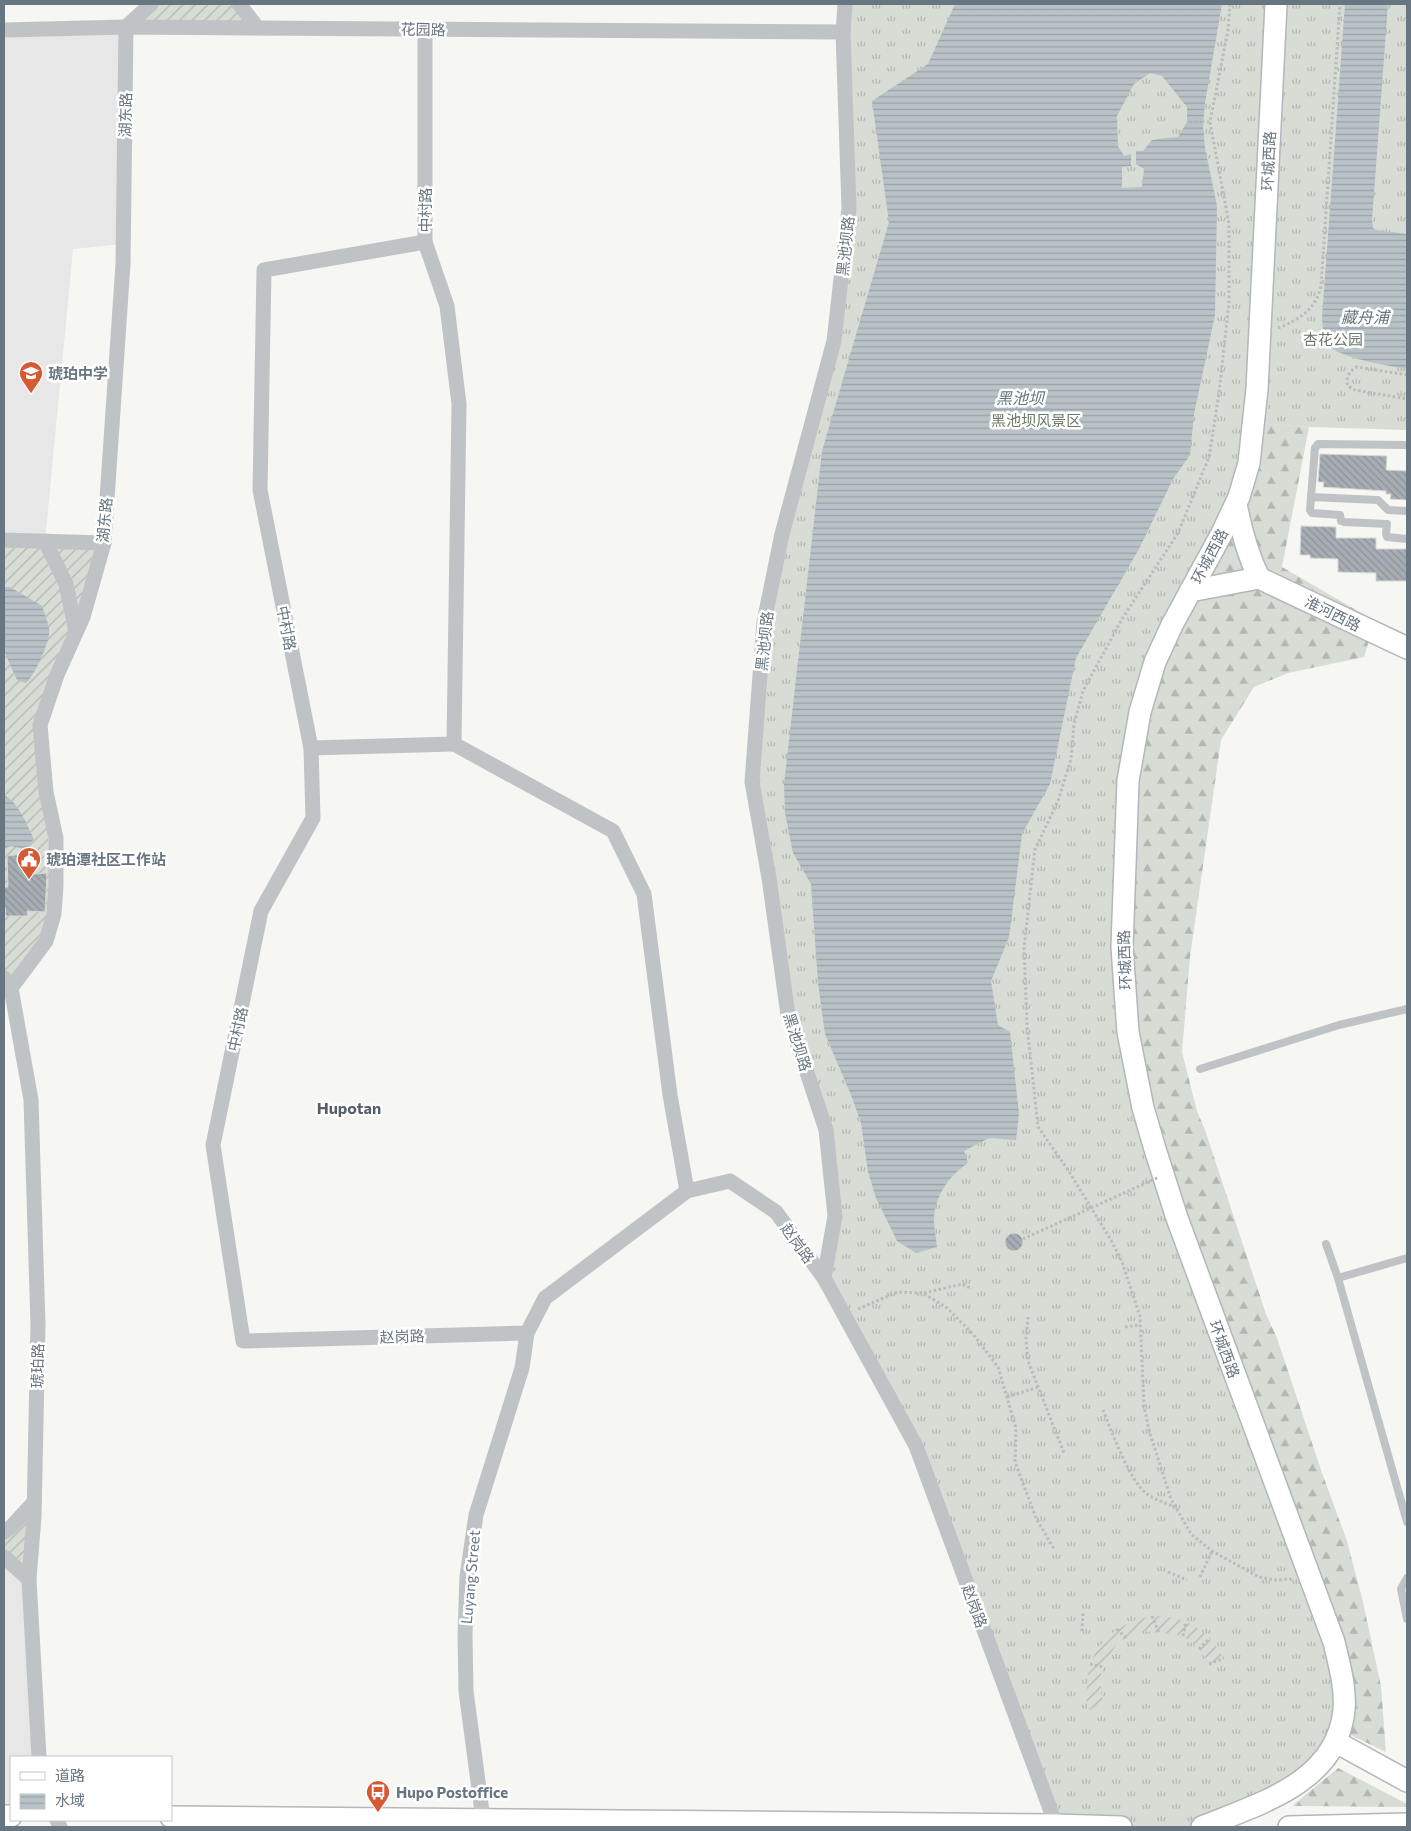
<svg xmlns="http://www.w3.org/2000/svg" width="1411" height="1831" font-family="Commissioner,'Noto Sans SC',sans-serif">
<style>
.built{fill:#e6e7e6}
.grass{fill:url(#grass-tufts)}
.forest{fill:url(#forest-firs)}
.garden{fill:url(#garden-furrows)}
.water{fill:url(#water-rules);fill-rule:evenodd}
.building{fill:url(#building-back-hatch);stroke:#d7d7d5}
.lines{fill:none;stroke-linecap:round;stroke-linejoin:round}
.secondary-casing{stroke:#b2b7ba;stroke-width:24}
.path{stroke:#b9bcbe;stroke-width:3;stroke-dasharray:2.5 2.5;stroke-linecap:butt}
.lane{stroke:#bfc3c6;stroke-width:8}
.street{stroke:#bfc3c6;stroke-width:15}
.secondary{stroke:#fff;stroke-width:21}
.path-bridge{stroke:#b9bcbe;stroke-width:3;stroke-dasharray:2.5 2.5;stroke-linecap:butt}
.labels{text-anchor:middle;dominant-baseline:central;stroke-width:5;stroke-linejoin:round;paint-order:stroke}
.street-label{font-size:15px;fill:#677681;stroke:#fff}
.park-label{font-size:15px;fill:#697965;stroke:#fff}
.poi-label{font-size:15px;font-weight:bold;fill:#677681;stroke:#fff;text-anchor:start}
.water-label{font-size:16px;font-style:italic;fill:#63777e;stroke:#fff}
.neighbourhood-label{font-size:16px;font-weight:bold;fill:#545f67;stroke:#fff}
</style>
<defs>
<pattern id="grass-tufts" width="24" height="20" patternUnits="userSpaceOnUse" patternTransform="scale(1.25)"><rect width="24" height="20" fill="#d7dcd4"/><path d="M3 7l-1-3M5 7V3M7 7l1-3M15 17l-1-3M17 17v-4M19 17l1-3" fill="none" stroke="#b2b7b1"/></pattern>
<pattern id="forest-firs" width="22" height="20" patternUnits="userSpaceOnUse" patternTransform="scale(1.25)"><rect width="22" height="20" fill="#d7dcd4"/><path d="M5 1l3.5 6h-7zM16 11l3.5 6h-7z" fill="#b2b7b1"/></pattern>
<pattern id="garden-furrows" width="10" height="10" patternUnits="userSpaceOnUse" patternTransform="scale(1.25)"><rect width="10" height="10" fill="#d7dcd4"/><path d="M-1 1l2-2M0 10L10 0M9 11l2-2" fill="none" stroke="#b2b7b1"/></pattern>
<pattern id="water-rules" width="6" height="5" patternUnits="userSpaceOnUse" patternTransform="scale(1.25)"><rect width="6" height="5" fill="#b8c2c7"/><path d="M0 2.5h6" fill="none" stroke="#99a2a7"/></pattern>
<pattern id="building-back-hatch" width="6" height="6" patternUnits="userSpaceOnUse" patternTransform="scale(1.25)"><rect width="6" height="6" fill="#a7aeb3"/><path d="M-1 5l2 2M0 0l6 6M5-1l2 2" fill="none" stroke="#8c9297"/></pattern>
</defs>
<rect width="100%" height="100%" fill="#f6f6f3"/>
<!-- built -->
<g class="built">
<polygon points="126,27 123,244 73,249 45,541 4,540 4,30"/>
<polygon points="4,1557 29,1579 39,1757 11,1757 11,1816 4,1816"/>
</g>
<!-- grass -->
<polygon class="grass" points="845,4 1407,4 1407,430 1310,427 1254,423 1122,916 1343,1690 1320,1763 1202,1827 1056,1825 916,1446 824,1278 835,1216 826,1130 788,1015 752,782 764,622 834,341 849,208"/>
<!-- forest -->
<g class="forest">
<polygon points="1254,423 1309,427 1282,567 1375,621 1364,657 1288,673 1254,687 1221,740 1190,957 1182,1052 1197,1111 1205,1130 1266,1314 1277,1338 1321,1470 1347,1541 1363,1602 1381,1686 1386,1752 1340,1730 1343,1690 1177,1218 1128,1032 1140,712 1239,497"/>
<polygon points="1338,1768 1407,1804 1407,1807 1292,1806"/>
</g>
<!-- garden -->
<g class="garden">
<polygon points="151,4 239,4 257,27 126,27"/>
<polygon points="4,540 104,543 40,725 54,914 11,988 4,978"/>
<polygon points="34,1502 29,1579 4,1557 4,1532"/>
<path d="M1152 1616C1187 1616 1205 1628 1224 1658L1209 1664 1199 1649 1183 1636 1145 1631 1119 1641 1106 1660 1101 1673V1692L1104 1703 1089 1710C1085 1701 1087 1693 1087 1683 1090 1644 1115 1624 1152 1616Z"/>
</g>
<!-- water -->
<g class="water">
<path d="M955 4H1222L1205 103 1203 127 1205 148 1217 206 1215 315 1194 414 1190 455 1173 479 1139 549 1076 658 1050 784 1022 834 1009 937 991 981 998 1025 1010 1032 1019 1114 1016 1140 989 1138 964 1151 968 1163C949 1176 935 1195 934 1219 934 1228 936 1238 937 1247L916 1253 897 1241 876 1198 868 1172 861 1123 851 1095 825 1034 818 983 811 884 793 853 785 813 784 784 822 451 889 222 872 101 928 64ZM1150 73 1162 76 1187 107V122L1178 137C1169 137 1161 139 1152 140L1143 151H1136V164L1144 169 1142 187 1122 188V167L1131 166V154L1124 156 1118 146 1117 116 1134 84Z"/>
<path d="M1345 4H1388L1372 220 1373 228 1376 230 1407 234V369C1390 366 1339 358 1328 345 1323 337 1323 327 1322 318Z"/>
<path d="M4 587H10L42 606C44 613 48 621 49 629 51 640 35 675 26 683L17 680 4 651Z"/>
<path d="M4 795C19 803 27 825 34 839L25 849 11 846 4 849Z"/>
</g>
<!-- building -->
<g class="building">
<polygon points="1320,454 1387,456 1386,470 1407,471 1407,500 1390,499 1391,494 1386,494 1386,491 1323,487 1324,482 1318,482"/>
<polygon points="1301,526 1336,527 1336,538 1376,538 1376,549 1407,549 1407,581 1376,581 1376,573 1338,572 1338,559 1310,558 1310,555 1300,555"/>
<polygon points="32,853 34,874 47,873 45,912 27,911 28,916 6,916 5,907 4,907 4,887 8,887 7,856"/>
<circle cx="1014" cy="1242" r="9"/>
</g>
<g class="lines">
<!-- secondary casing -->
<g class="secondary-casing">
<g id="secondary">
<path d="M1236 504C1241 530 1247 553 1259 578"/>
<polyline points="1259,578 1407,648"/>
<polyline points="1190,591 1259,578"/>
<polyline points="1336,1742 1407,1781"/>
<polyline points="4,1816 11,1816"/>
<polyline points="171,1817 1056,1825 1121,1827"/>
<path d="M1202 1827C1258 1804 1337 1783 1344 1710 1346 1687 1339 1664 1334 1642L1177 1218 1155 1149 1143 1108 1128 1032 1122 947 1128 781 1140 712 1155 662 1172 625 1222 533 1239 497 1249 463 1257 389 1276 4"/>
<polyline points="1289,1827 1407,1824"/>
</g>
</g>
<!-- path -->
<g class="path">
<polyline points="1230,4 1228,30 1210,122 1229,224 1229,302 1219,393 1209,457 1178,533 1122,619 1083,691 1074,724 1071,759 1058,801 1035,849 1024,948 1027,1025 1038,1127 1068,1170 1111,1240 1122,1262 1140,1316 1144,1406 1149,1430 1171,1499 1191,1534 1212,1551 1259,1577 1276,1580 1292,1579"/>
<polyline points="1187,122 1210,122"/>
<path d="M1278 328C1299 320 1316 309 1321 286L1340 4"/>
<path d="M1407 375 1357 367C1350 370 1345 378 1348 386L1355 390 1407 399"/>
<polyline points="924,1293 962,1284 972,1289"/>
<polyline points="858,1309 897,1292 923,1293 947,1308 973,1334 998,1367 1016,1428 1015,1462 1036,1518 1054,1549"/>
<polyline points="1028,1317 1026,1340 1028,1361 1064,1453"/>
<polyline points="1125,1327 1140,1325"/>
<polyline points="1007,1397 1039,1387"/>
<path d="M1103 1410C1111 1430 1130 1482 1147 1494 1155 1500 1166 1503 1175 1507"/>
<polyline points="1168,1572 1187,1580"/>
<polyline points="1200,1577 1212,1551"/>
<polyline points="1152,1616 1159,1633"/>
<polyline points="1117,1629 1126,1638"/>
<polyline points="1082,1631 1083,1612"/>
<polyline points="1183,1636 1186,1621"/>
<polyline points="1199,1649 1210,1638"/>
<polyline points="1090,1664 1103,1667"/>
<polyline points="1209,1664 1224,1658"/>
</g>
<!-- lane -->
<g class="lane">
<polyline points="1311,497 1315,448 1318,444 1407,445"/>
<polyline points="1407,511 1388,510 1378,500 1311,497 1310,510 1312,513 1340,515 1341,521 1344,522 1387,524 1386,534 1387,537 1407,539"/>
<polyline points="1200,1069 1339,1025 1407,1009"/>
<polyline points="1326,1244 1338,1278 1407,1522"/>
<polyline points="1338,1278 1407,1258"/>
<polyline points="1407,1578 1401,1589 1407,1619"/>
</g>
<!-- street -->
<g class="street">
<polyline points="239,4 257,27"/>
<polyline points="425,29 425,242 264,270 260,490 311,748 313,818 261,911 213,1145 243,1341 527,1333 545,1298 687,1191 730,1181 776,1212 824,1278 916,1446 1056,1825"/>
<polyline points="4,30 126,27 843,32"/>
<polyline points="425,242 447,306 459,404 454,744 613,831 644,894 670,1095 687,1191"/>
<polyline points="4,540 104,543"/>
<polyline points="45,541 66,584 76,632"/>
<polyline points="311,748 454,744"/>
<polyline points="4,978 11,988 31,1100 38,1325 34,1517 29,1579 39,1757"/>
<polyline points="11,988 46,941 54,914 56,885 56,838 46,792 40,725 57,675 83,617 104,543 123,264 126,27 151,4"/>
<polyline points="824,1278 835,1216 826,1130 788,1015 769,878 752,782 764,622 782,534 834,341 849,208 843,32 845,4"/>
<polyline points="4,1532 11,1527 34,1502"/>
<polyline points="4,1557 29,1579"/>
<polyline points="57,1820 60,1827"/>
<polyline points="484,1827 466,1691 465,1635 467,1576 476,1515 522,1368 527,1333"/>
</g>
<!-- secondary -->
<use href="#secondary" class="secondary"/>
<!-- path-bridge -->
<polyline class="path-bridge" points="1023,1239 1159,1177"/>
</g>
<!-- icons -->
<defs>
<g id="school-pin" transform="scale(1.25)"><path d="M0 17L-7.5 6A9.5 9.5 0 1 1 7.5 6Z" fill="#d55933" stroke="#fff"/><path d="M0-5L7-2L0 1L-7-2ZM-4 1L0 2.5L4 1V4Q0 6-4 4Z" fill="#fff"/></g>
<g id="civic-pin" transform="scale(1.25)"><path d="M0 17L-7.5 6A9.5 9.5 0 1 1 7.5 6Z" fill="#d55933" stroke="#fff"/><path d="M-.6-6.5H3V-4.5H.6V-3L4-1V1h2V6H-6V1h2V-1L-.6-3ZM-1.2 2.5V6h2.4V2.5Z" fill="#fff"/></g>
<g id="bus-pin" transform="scale(1.25)"><path d="M0 17L-7.5 6A9.5 9.5 0 1 1 7.5 6Z" fill="#d55933" stroke="#fff"/><path d="M-5-6H5V4H4V6H2V4H-2V6H-4V4H-5ZM-3.5-4V0h7V-4ZM-3.5 1.2v1.5H-2V1.2ZM2 1.2v1.5H3.5V1.2Z" fill="#fff"/></g>
</defs>
<g fill-rule="evenodd">
<use href="#school-pin" x="31" y="373"/>
<use href="#civic-pin" x="29" y="859"/>
<use href="#bus-pin" x="378" y="1792"/>
</g>
<g class="labels">
<!-- street labels -->
<g class="street-label">
<text transform="translate(423 29) rotate(1)">花园路</text>
<text transform="translate(125 115) rotate(-89)">湖东路</text>
<text transform="translate(1268 161) rotate(-87)">环城西路</text>
<text transform="translate(425 210) rotate(-90)">中村路</text>
<text transform="translate(845 246) rotate(-84)">黑池坝路</text>
<text transform="translate(104 520) rotate(-85)">湖东路</text>
<text transform="translate(1209 556) rotate(-62)">环城西路</text>
<text transform="translate(1333 613) rotate(26)">淮河西路</text>
<text transform="translate(287 628) rotate(79)">中村路</text>
<text transform="translate(764 641) rotate(-84)">黑池坝路</text>
<text transform="translate(1124 960) rotate(-92)">环城西路</text>
<text transform="translate(237 1029) rotate(-78)">中村路</text>
<text transform="translate(798 1042) rotate(73)">黑池坝路</text>
<text transform="translate(798 1243) rotate(54)">赵岗路</text>
<text transform="translate(402 1336) rotate(-2)">赵岗路</text>
<text transform="translate(1225 1349) rotate(70)">环城西路</text>
<text transform="translate(37 1366) rotate(-89)">琥珀路</text>
<text transform="translate(470 1577) rotate(-85)">Luyang Street</text>
<text transform="translate(975 1606) rotate(70)">赵岗路</text>
</g>
<!-- park labels -->
<g class="park-label">
<text x="1333" y="339">杏花公园</text>
<text x="1036" y="420">黑池坝风景区</text>
</g>
<!-- poi labels -->
<g class="poi-label">
<text x="48" y="373">琥珀中学</text>
<text x="46" y="859">琥珀潭社区工作站</text>
<text x="396" y="1792">Hupo Postoffice</text>
</g>
<!-- water labels -->
<g class="water-label">
<text x="1365" y="316">藏舟浦</text>
<text x="1020" y="397">黑池坝</text>
</g>
<!-- neighbourhood labels -->
<g class="neighbourhood-label">
<text x="349" y="1107">Hupotan</text>
</g>
</g>
<!-- border -->
<rect width="1411" height="1831" fill="none" stroke="#677681" stroke-width="10"/>
<!-- legend -->
<rect x="10" y="1756" width="162" height="65" fill="#ffffff" stroke="#c2c8cd"/>
<rect x="20" y="1772" width="25" height="8" fill="#ffffff" stroke="#c2c8cd"/>
<text x="55" y="1781" font-size="15" fill="#677681">道路</text>
<rect x="20" y="1794" width="25" height="15" fill="url(#water-rules)" stroke="#c2c8cd"/>
<text x="55" y="1806" font-size="15" fill="#677681">水域</text>
</svg>
